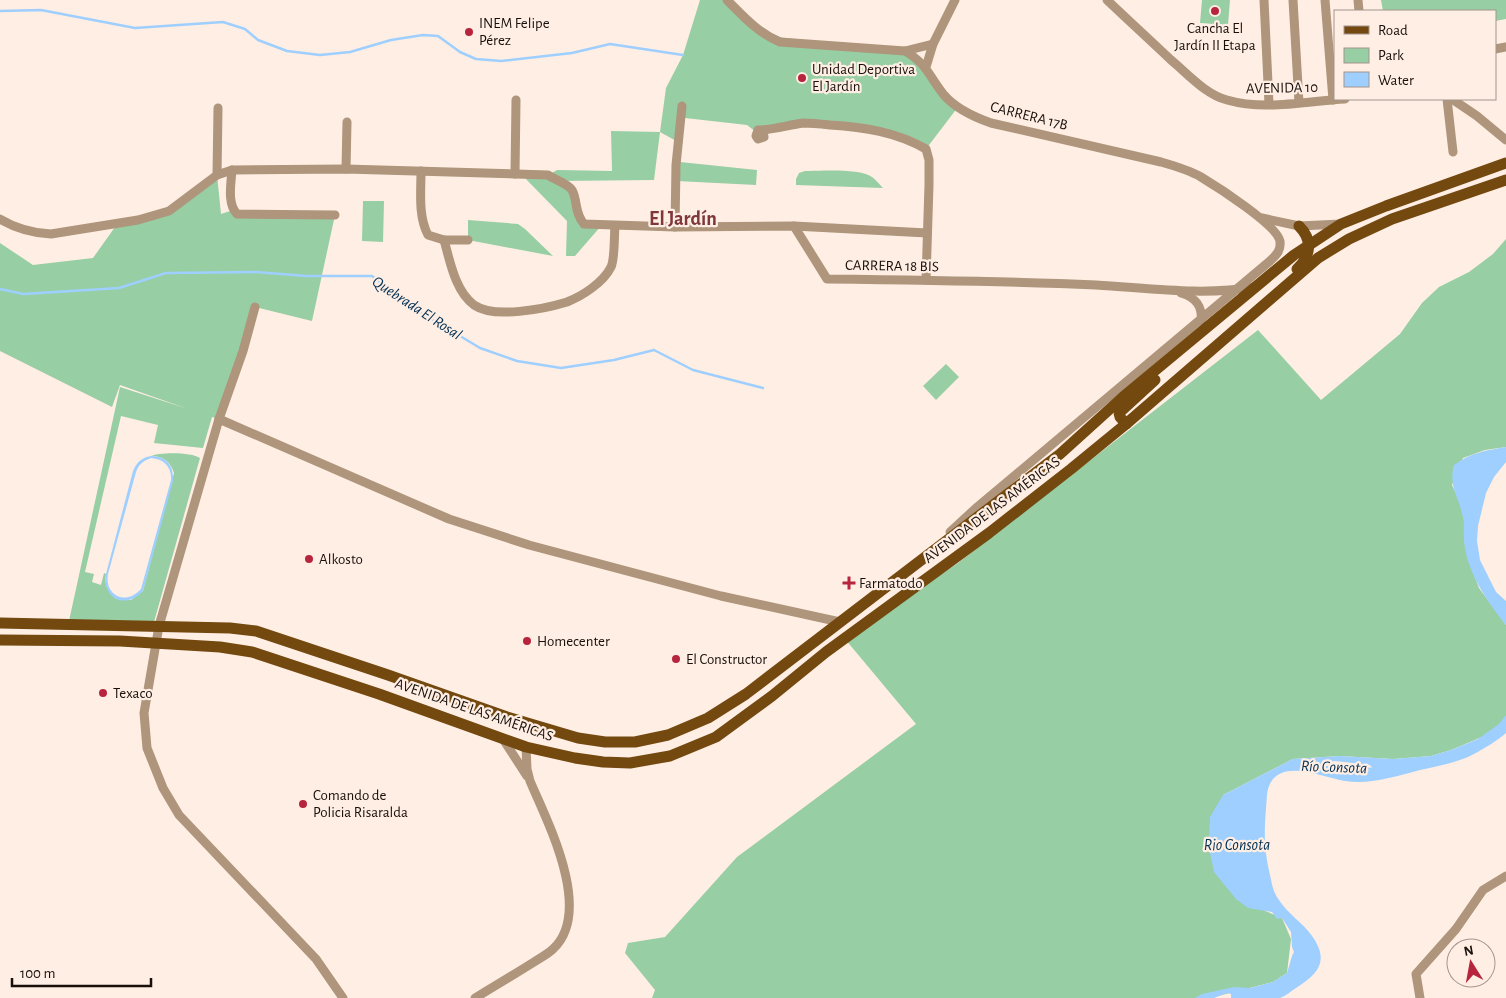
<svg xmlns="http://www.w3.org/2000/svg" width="1506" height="998" font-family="'Alegreya Sans',sans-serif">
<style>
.green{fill:#97cea4}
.water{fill:#9ecffe;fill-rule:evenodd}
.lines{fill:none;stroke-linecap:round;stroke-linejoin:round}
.stream{stroke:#9ecffe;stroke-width:2.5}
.minor{stroke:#ae957b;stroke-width:9}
.major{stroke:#734910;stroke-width:11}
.poi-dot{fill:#b6243d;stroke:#ffeee4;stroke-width:2}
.labels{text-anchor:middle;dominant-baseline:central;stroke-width:4.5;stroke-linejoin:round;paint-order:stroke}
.poi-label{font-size:15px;fill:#19100b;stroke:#ffeee4;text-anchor:start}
.street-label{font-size:15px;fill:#19100b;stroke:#ffeee4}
.water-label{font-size:16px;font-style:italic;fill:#002f53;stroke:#ffeee4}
.district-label{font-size:20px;font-weight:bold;fill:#7f373c;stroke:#ffeee4}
</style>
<rect width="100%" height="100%" fill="#ffeee4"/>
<!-- green -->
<g class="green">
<polygon points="700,0 727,0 768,36 905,51 958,107 926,149 878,130 806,123 756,132 747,125 685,118 678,142 660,132 654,180 558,181 567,185 578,217 601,226 575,256 566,256 567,221 522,175 548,175 557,170 612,171 611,131 660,132 666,88 683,55"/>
<polygon points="1202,0 1230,0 1228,25 1200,23"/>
<polygon points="1381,0 1506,0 1506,19 1495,21 1495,11 1383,11"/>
<polygon points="680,162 757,170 756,185 677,181"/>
<path d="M805 171C820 171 860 168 872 177 876 180 880 185 883 188L796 185V179L799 173Z"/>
<path d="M217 175 221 214 233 210 335 215 312 321 255 307 219 419 212 417 203 448 154 443 158 425 121 416 85 572 94 574 92 582 101 585 104 573 106 574C104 586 108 590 116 599L131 600 143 591 174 473C170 461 163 456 151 456 160 452 192 452 200 458L154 622 69 621 120 387 188 409 120 385 112 407 0 351V243L33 265 93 258 115 227 164 212Z"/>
<polygon points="363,201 384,201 383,242 362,241"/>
<polygon points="468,220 518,224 525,229 553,256 468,240"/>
<polygon points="1506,239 1506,447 1485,450 1463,458 1452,485 1460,502 1465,524 1464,540 1473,572 1479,588 1506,625 1506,717 1496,731 1451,750 1431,756 1393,759 1340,756 1293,759 1223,795 1236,899 1282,918 1291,939 1287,973 1273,982 1210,998 652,998 655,990 625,953 628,943 665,937 737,857 916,724 845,639 958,563 1258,330 1321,400 1400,334 1422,303 1439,287 1469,272 1493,254"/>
<polygon points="946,364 959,377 936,400 923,386"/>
</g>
<!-- water -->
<g class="water">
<path d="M1506 447V462L1494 477 1486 493 1478 526 1477 541 1480 560 1496 592 1506 601V625C1487 601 1466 571 1464 540 1463 532 1465 525 1463 517 1459 498 1448 485 1454 465 1470 453 1487 450 1506 447Z"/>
<path d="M151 456C166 456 174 465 173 481L143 591C126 610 102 599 106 574L133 471C137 462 141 458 151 456ZM151 458C164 459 172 467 171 480L141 589C126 606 104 596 108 574L136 472C139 464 143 461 151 458Z"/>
<path d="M1506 715V733C1497 741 1485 748 1474 754 1457 763 1438 766 1420 770 1397 776 1370 785 1345 781 1325 778 1285 759 1271 782 1266 790 1267 799 1266 808 1264 834 1264 849 1270 875 1272 884 1273 892 1279 900 1288 914 1303 923 1312 936 1330 961 1318 974 1296 988 1291 991 1286 996 1280 998 1268 998 1244 998 1231 998V994L1227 993 1214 998H1195L1202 994 1234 987 1250 988 1273 982 1287 973 1292 956 1294 952 1292 947 1291 932 1282 918 1277 919 1272 912 1248 908 1236 899 1214 872 1209 848 1210 817 1223 795 1293 759 1340 756 1393 759 1431 756 1451 750 1478 739 1499 724ZM1335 761 1370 765 1373 769C1359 775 1334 775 1322 768L1329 762Z"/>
</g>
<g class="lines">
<!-- stream -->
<g class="stream">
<polyline points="0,11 41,10 135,28 223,22 245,29 258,40 287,51 320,55 350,52 391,40 423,35 438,36 460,52 476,59 501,61 572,53 610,44 683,55"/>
<polyline points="0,289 23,294 119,288 166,273 256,272 306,276 372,276 410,306 480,348 517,361 561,368 614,360 654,350 693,370 763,388"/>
<polyline points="1318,767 1375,769"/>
</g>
<!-- minor -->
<g class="minor">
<path d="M727 0C744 17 758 33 780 42L905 51C927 64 929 76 944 95 956 109 974 117 991 123L1161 162C1175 166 1189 170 1201 177 1216 186 1279 226 1280 242 1281 251 1276 255 1270 261L975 509 950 532"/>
<path d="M1107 0C1128 20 1150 40 1171 60 1188 74 1205 94 1227 100 1265 111 1307 101 1345 99"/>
<polyline points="1264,0 1269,104"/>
<polyline points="1293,0 1299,103"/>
<polyline points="1325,0 1333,100"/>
<polyline points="1358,0 1359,11"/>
<polyline points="1495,49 1506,47"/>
<polyline points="905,51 933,44"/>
<polyline points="926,67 933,44 955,0"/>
<polyline points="1447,99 1453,152"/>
<polyline points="1452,99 1477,116 1506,140"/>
<path d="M763 131 764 137 758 139 756 136 758 130C773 130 788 125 803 123 812 123 821 124 830 125 864 127 896 132 926 149L929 160V185L926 280"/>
<polyline points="346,169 347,122"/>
<path d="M232 170C231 184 227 204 237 214L335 215"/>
<path d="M421 171C421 192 418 216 428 235L444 240H468"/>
<polyline points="515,174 516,100"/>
<polyline points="217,175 218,108"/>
<polyline points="1262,218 1299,226 1341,224"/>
<path d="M0 219C15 228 33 233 51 234L138 220 169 211 217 175 232 170 346 169 548 175C555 180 567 183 572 190 578 201 574 212 584 224L675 227 794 226 827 279C917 280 1006 281 1096 285 1149 288 1202 296 1255 287"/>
<polyline points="794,226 927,233"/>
<polyline points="675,227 676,165 682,106"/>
<path d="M444 240C450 261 455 291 474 305 494 319 544 309 567 302 582 296 603 283 611 267 615 259 614 236 615 226"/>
<path d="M1181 293C1195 297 1203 307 1201 321"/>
<polyline points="255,307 243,351 219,419 159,626 144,713 147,748 163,788 179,815 316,959 343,998"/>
<polyline points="219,419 449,519 529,545 721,596 840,622"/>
<polyline points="503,739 527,776"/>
<path d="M475 998C495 986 515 974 534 962 540 958 548 954 553 949 594 911 547 821 530 781L527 769 526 747"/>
<polyline points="1420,998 1416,974 1456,929 1483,890 1506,876"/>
</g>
<!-- major -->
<g class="major">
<path d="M1297 269C1311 256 1313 240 1299 226"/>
<polyline points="1126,424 1120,417 1119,413 1155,380"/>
<polyline points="0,623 230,628 256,631 388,675 507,717 578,738 605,742 635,742 668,735 708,718 746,694 1060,454 1123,397 1294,255 1341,224 1386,206 1506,163"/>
<polyline points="0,640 120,641 220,647 252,652 379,694 526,747 575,758 603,762 630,763 670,756 716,737 772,696 826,652 989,533 1071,469 1126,424 1318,258 1349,239 1392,219 1506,180"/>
</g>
</g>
<!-- markers -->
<g class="poi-dot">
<circle cx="1215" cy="11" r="5"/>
<circle cx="469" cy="32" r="5"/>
<circle cx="802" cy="78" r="5"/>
<circle cx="309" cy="559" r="5"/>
<path d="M846.5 575.5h5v5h5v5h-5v5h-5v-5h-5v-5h5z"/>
<circle cx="527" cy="641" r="5"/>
<circle cx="676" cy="659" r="5"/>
<circle cx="103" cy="693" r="5"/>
<circle cx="303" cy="804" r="5"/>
</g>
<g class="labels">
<!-- poi labels -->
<g class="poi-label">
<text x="479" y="23">INEM Felipe<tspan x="479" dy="17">Pérez</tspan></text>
<text x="1215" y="28" text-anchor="middle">Cancha El<tspan x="1215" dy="17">Jardín II Etapa</tspan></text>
<text x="812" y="69">Unidad Deportiva<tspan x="812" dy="17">El Jardín</tspan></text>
<text x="319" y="559">Alkosto</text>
<text x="859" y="583">Farmatodo</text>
<text x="537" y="641">Homecenter</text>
<text x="686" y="659">El Constructor</text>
<text x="113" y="693">Texaco</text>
<text x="313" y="795">Comando de<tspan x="313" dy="17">Policia Risaralda</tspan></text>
</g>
<!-- street labels -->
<g class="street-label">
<text transform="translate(1282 88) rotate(-1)">AVENIDA 10</text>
<text transform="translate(1029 116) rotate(14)">CARRERA 17B</text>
<text transform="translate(892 266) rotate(1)">CARRERA 18 BIS</text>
<text transform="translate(992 510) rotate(-37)">AVENIDA DE LAS AMÉRICAS</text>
<text transform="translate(474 710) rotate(19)">AVENIDA DE LAS AMÉRICAS</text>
</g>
<!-- water labels -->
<g class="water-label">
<text transform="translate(417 308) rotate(33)">Quebrada El Rosal</text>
<text transform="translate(1334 767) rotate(2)">Río Consota</text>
<text x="1237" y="845">Rio Consota</text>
</g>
<!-- district labels -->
<g class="district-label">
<text x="683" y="219">El Jardín</text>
</g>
</g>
<!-- legend -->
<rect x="1334" y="10" width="162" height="90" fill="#ffeee4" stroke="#a3958d"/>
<rect x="1344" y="26" width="25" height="8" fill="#734910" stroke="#a3958d"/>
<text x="1378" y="35" font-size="15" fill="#19100b">Road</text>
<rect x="1344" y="48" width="25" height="15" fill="#97cea4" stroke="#a3958d"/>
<text x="1378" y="60" font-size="15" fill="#19100b">Park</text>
<rect x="1344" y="72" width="25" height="15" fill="#9ecffe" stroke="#a3958d"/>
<text x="1378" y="85" font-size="15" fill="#19100b">Water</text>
<!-- north arrow -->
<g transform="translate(1471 963) rotate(349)"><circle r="24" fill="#ffeee4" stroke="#a3958d"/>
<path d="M0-4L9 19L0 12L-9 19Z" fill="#b6243d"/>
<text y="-8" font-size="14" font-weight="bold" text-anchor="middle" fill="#19100b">N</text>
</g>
<!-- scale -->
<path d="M12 978v8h139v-8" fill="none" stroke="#19100b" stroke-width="2.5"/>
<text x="20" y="978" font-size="15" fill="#19100b" stroke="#ffeee4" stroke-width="4" paint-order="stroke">100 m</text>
</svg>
